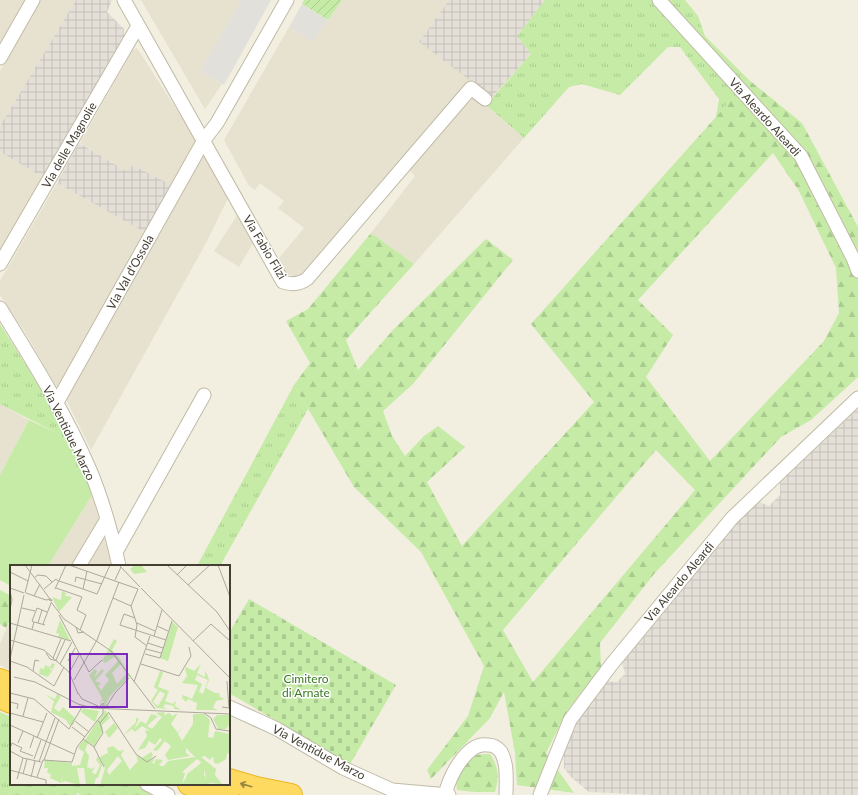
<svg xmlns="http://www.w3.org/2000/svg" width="858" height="795" font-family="Lato,sans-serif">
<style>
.residential{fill:#e7e2cf}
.industrial{fill:url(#industrial-grid)}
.grass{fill:url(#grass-tufts)}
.forest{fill:url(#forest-firs);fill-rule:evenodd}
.cemetery{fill:url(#cemetery-stones)}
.garden{fill:url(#garden-furrows)}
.pitch{fill:#c5eba6}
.parking{fill:#e2e0db}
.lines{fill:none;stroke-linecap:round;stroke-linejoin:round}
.street-casing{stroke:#c1bba6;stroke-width:15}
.highway-casing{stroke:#eab623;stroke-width:24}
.street{stroke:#fff;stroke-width:13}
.highway{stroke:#ffda60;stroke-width:22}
.oneway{stroke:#988547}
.labels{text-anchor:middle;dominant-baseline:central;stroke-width:3;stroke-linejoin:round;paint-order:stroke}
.street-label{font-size:12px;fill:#443f32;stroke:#fff}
.park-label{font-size:12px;fill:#397a21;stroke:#fff}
.inset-road{fill:none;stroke:#aca99b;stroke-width:1}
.view{fill:#7b2cbf;fill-opacity:0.15;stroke:#7b2cbf;stroke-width:2}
.inset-edge{fill:none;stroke:#443f32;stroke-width:2}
</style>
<defs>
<pattern id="industrial-grid" width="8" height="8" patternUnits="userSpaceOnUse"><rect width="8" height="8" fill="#e4dfd7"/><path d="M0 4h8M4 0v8" fill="none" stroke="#c5c0b9"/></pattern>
<pattern id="grass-tufts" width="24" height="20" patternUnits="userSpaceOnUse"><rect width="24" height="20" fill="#c5eba6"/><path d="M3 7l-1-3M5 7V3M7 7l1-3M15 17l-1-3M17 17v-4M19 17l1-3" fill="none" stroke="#aacb8f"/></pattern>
<pattern id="forest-firs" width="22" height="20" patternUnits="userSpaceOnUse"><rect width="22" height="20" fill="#c5eba6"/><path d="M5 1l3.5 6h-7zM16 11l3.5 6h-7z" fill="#aacb8f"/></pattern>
<pattern id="cemetery-stones" width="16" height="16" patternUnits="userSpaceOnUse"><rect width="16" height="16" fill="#c5eba6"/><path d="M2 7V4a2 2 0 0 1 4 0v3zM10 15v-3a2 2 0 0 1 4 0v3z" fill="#aacb8f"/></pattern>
<pattern id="garden-furrows" width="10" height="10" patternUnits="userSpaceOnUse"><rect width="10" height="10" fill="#c5eba6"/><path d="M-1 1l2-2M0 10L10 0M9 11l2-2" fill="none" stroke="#aacb8f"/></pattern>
</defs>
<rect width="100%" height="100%" fill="#f2efe1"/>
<!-- residential -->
<g class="residential">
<polygon points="0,0 29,0 0,52"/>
<polygon points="40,0 76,0 0,126 0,71"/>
<polygon points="141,0 241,0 200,71 222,84 205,109"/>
<polygon points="342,0 449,0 419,42 472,81 301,274 294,276 286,274 279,258 304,228 278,208 284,201 260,183 255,190 249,186 224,140 289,27 312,42"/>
<polygon points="137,48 198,143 173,186 133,165 126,171 80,143 133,50"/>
<polygon points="473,98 486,105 524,138 414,264 371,233 415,176 408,169"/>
<polygon points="0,152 43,177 0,259"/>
<polygon points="203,154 229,196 206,243 91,450 66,399"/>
<polygon points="57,183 148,234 63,387 56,386 25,332 0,295 0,281"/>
<polygon points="240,211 256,238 239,267 214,251"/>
<polygon points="0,404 29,420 0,475"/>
<polygon points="92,495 112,566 48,566"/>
<polygon points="11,618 11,671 0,665 0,644"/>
</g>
<!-- industrial -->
<g class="industrial">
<polygon points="76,0 112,0 107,12 124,29 124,37 43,177 0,152 0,126"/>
<polygon points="449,0 545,0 517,36 531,54 492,97 419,42"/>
<polygon points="79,143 126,171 133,165 173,186 148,234 57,183"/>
<polygon points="858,408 858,795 653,795 589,792 570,776 564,768 564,752 573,723 606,681 617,682 625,674 621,659 738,520 759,502 769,506 780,495 780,482"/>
</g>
<!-- grass -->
<g class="grass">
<polygon points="545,0 685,0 698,16 705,36 749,80 716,117 719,99 680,47 668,47 620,95 582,84 569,87 524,138 486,105 531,54 517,36"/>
<path d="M0 324C34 377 68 431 92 490L89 491 57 433 0 404Z"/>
<polygon points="294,385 308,409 220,566 197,566"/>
<polygon points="0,712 11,717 11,784 141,784 154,795 80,795 78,793 76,795 0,795"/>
</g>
<!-- forest -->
<g class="forest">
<path d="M749 80 802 123 858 227V377L811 420 781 437 654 574 600 643 601 667 567 711 546 753 574 793 517 785 515 753 504 692 490 718 431 779 427 770 468 716 484 666 421 552 354 487 294 385 310 363 286 321 308 309 371 233 414 264 346 340 358 370 393 330 486 239 513 260 413 384 383 411 392 436 405 456 424 436 438 426 465 447 427 482 462 546 594 402 531 324ZM773 153 799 191 836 268 839 313 824 341 710 461 646 377 673 335 638 300ZM656 450 695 490 533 682 503 630Z"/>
<polygon points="0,590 11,596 11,618 6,628 0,624"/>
<path d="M490 754C499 767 499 778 495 792H474L457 790C454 779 467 759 477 755 481 754 486 754 490 754Z"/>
</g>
<!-- cemetery -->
<polygon class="cemetery" points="249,599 396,685 350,764 229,693 229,633"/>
<!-- garden -->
<polygon class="garden" points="304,0 342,0 328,20 302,4"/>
<!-- pitch -->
<polygon class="pitch" points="29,420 57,433 92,495 48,566 11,566 11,586 0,580 0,475"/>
<!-- parking -->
<g class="parking">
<polygon points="241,0 271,0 224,85 200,71"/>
<polygon points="302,4 328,20 312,42 289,27"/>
</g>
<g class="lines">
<!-- street casing -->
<g class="street-casing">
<g id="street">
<path d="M124 0 283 282C292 285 300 284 307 279L471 88 485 99"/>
<polyline points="659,0 801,156 853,258 858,271"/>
<polyline points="0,58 33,0"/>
<polyline points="0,264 138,26"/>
<path d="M0 308C32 360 66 414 90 470 103 501 112 534 119 566"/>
<polyline points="56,404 204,140 217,123 287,0"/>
<polyline points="116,552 204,395"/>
<polyline points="79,566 107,519"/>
<polyline points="229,707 277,729 343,768 392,790 449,795"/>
<polyline points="147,784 168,795"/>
<path d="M445 795C449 778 466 741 488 745 493 745 498 748 501 752 508 764 506 782 506 795"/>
<polyline points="540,795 570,720 611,665 732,518 858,398"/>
</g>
</g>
<!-- highway casing -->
<g class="highway-casing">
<g id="highway">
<polyline points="0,680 11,685"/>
<polyline points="0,697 11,702"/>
<polyline points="229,780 256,788 291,795"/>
<polyline points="189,784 227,795"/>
</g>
</g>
<!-- street -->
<use href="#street" class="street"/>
<!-- highway -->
<use href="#highway" class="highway"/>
</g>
<!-- one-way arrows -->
<defs><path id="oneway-shaft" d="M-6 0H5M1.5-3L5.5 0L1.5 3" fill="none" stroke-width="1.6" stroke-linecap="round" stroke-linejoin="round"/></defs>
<use class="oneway" href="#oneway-shaft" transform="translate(246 785) rotate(-164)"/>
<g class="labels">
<!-- street labels -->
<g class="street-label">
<text transform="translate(765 117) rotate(48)">Via Aleardo Aleardi</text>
<text transform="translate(69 145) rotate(-60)">Via delle Magnolie</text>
<text transform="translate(265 247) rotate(59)">Via Fabio Filzi</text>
<text transform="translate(130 272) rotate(-61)">Via Val d'Ossola</text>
<text transform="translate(69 433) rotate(64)">Via Ventidue Marzo</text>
<text transform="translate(679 582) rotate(-50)">Via Aleardo Aleardi</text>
<text transform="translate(319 752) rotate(28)">Via Ventidue Marzo</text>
</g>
<!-- park labels -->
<g class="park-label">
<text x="306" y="678">Cimitero<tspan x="306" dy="14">di Arnate</tspan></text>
</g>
</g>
<!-- overview -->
<g transform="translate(10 565)">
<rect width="220" height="220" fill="#f2efe1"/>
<path d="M125 0H131L137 7 124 9 120 4ZM50 55 60 75 48 72 49 69 46 68ZM162 57 168 62 158 96 150 93ZM104 74 107 76 102 85 110 94 108 96 104 92 95 98 92 96ZM73 143 89 146 85 157 71 147ZM190 199V204H194V210L200 220H203H175L177 209Z" fill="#c5eba6"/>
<path d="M52 26 56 28 55 31 62 32 49 47 42 32 51 35ZM110 94 120 111 100 131 96 139 98 141H94L93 135 89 140 92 133 79 110 85 104 87 106 84 113 92 104 94 106 85 116 91 118 88 121 91 125 99 115 95 110ZM111 99 116 109 107 119 102 108ZM191 99 187 108 195 112V106L197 109 199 115 196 123 205 128H209L210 132 215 134 206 136 203 143 208 145H186L187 138 178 134 176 137 172 133 173 130 182 134 188 120 172 118 177 111 175 104 176 102 184 106ZM187 110 198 115 193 129 189 127 192 119 185 115ZM150 106 153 107 148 122 159 126 155 136 163 139 166 136 165 141 171 145 164 144V141L155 139 153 142 157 144 147 143 141 136 148 125 144 122ZM150 126 155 129 148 141 143 137ZM47 129 51 131 44 143 49 147 53 142 65 153 63 160H59L56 155 41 147 44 136 36 130 45 134ZM95 145 100 153 92 160 93 166 84 181 75 175ZM154 147 155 152 156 149 160 148 162 151 168 148 161 159 168 168 175 158 168 169 172 176 183 159V149H194L200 155 198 172 203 173 205 166 220 169V189L217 188 216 194 208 199 204 198 203 191 200 195 195 191 191 192 206 204 205 210 212 219 197 218 194 204H188L191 197 187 194 172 207 175 208 172 219 178 210 175 220H90L95 203 90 192 98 188 97 183 103 181 109 186 114 185 111 190 120 205 128 196 126 190 132 193 141 187 143 190 139 196 145 193 142 198 144 199 146 194 153 195 149 200 151 201H154L158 196 185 192 176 183V188L180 191 158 195 155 190 161 181 155 176 147 186 143 185 152 175 150 173 145 180 139 176 135 183 128 185 137 171 135 165 140 166 132 161 125 167 122 164 113 170 126 157V153L129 154 124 164 131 156 136 159 141 149 138 148 148 151 137 161 142 164 152 152 146 148ZM108 191 112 196 99 210 97 205ZM207 150H220L219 160 216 164 209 165 203 154ZM104 158 108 163 99 173 95 167ZM73 175 78 178 75 185 79 191 77 202 82 204 85 201 82 208 86 209 90 200 86 195 88 191 92 200 88 213H86L84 220H76L74 203H67L70 220 54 216 52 218 53 197 62 198V201L70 200 74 187 68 183Z" fill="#c5eba6" fill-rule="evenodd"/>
<path d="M42 98 45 99 43 104 40 103V105L43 104 38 112 29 109 30 103 34 104 35 100 40 102ZM35 195 55 197 51 218 40 213 41 209 37 208 38 203H34Z" fill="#c5eba6"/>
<path class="inset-road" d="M15 0 40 34M59 0 128 24M109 0 130 22M157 0 207 47 220 66M208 0 220 32M0 7 18 16M167 10 177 0M25 12 28 10 36 11 42 17M105 15 111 2M49 16 73 24 77 6M65 17 66 12 92 19M178 20 200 0M0 23 14 28M46 23 72 32 67 45 76 50 70 65M131 23 219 112M34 24 46 14 48 16M45 24 56 0M73 24 87 29 100 0M128 24 121 41 127 60 125 72 137 81M0 26 2 35 0 44M15 28 22 0M16 28 36 35 41 34 42 36 39 35M24 31 30 19M103 33 121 41M41 37 54 54 101 86 145 144M12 43 25 46M49 50 79 107 92 95M125 53 114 49 110 60 156 75M24 57 22 56 27 43 37 47M0 58 61 76M28 58 32 45M127 58 145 66M33 59 41 38M147 61 158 66M66 62 68 68 74 67M22 64 24 57 35 60M144 71 152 45M0 75 34 85 59 107 68 129M183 76 201 59 220 76M138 78 153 83M136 84 151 88M36 88 40 94 47 96M135 89 150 93 162 56M43 93 51 74M0 94 14 30M46 95 55 75M0 96 17 102 44 121 54 102M58 96 65 83M50 99 62 77M131 99 169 111 181 91 179 82M23 106 25 95 29 96M59 108 69 90M4 112 25 117 68 139 82 143 220 149M64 115 87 75 109 17M124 117 140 71M0 128 24 134 59 164 72 142M68 128 72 134 88 141M0 137 8 139 7 144M96 142 105 128 119 113M212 142 219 143 217 116M0 148 33 157M99 148 126 189 137 197 146 191M194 148 201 153 206 164 219 166M13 151 18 133M87 155 90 158 99 147M65 156 79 167M0 160 64 189M62 162 75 172M27 173 37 148M73 174 84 182 94 202M36 177 45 153M8 178 13 166M84 182 93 168 90 158M0 183 2 178 12 183 10 186 23 191M20 183 24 171M0 186 13 193 31 197M24 194 31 175M34 195 49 154M29 197 36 177M0 205 36 215V220M13 209 17 194M21 212 25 196M27 212 33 195 62 197 67 182 93 148V138L89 142M7 214 13 193"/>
<path class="view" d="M60 89H117V142H60Z"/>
<rect width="220" height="220" class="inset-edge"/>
</g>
</svg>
